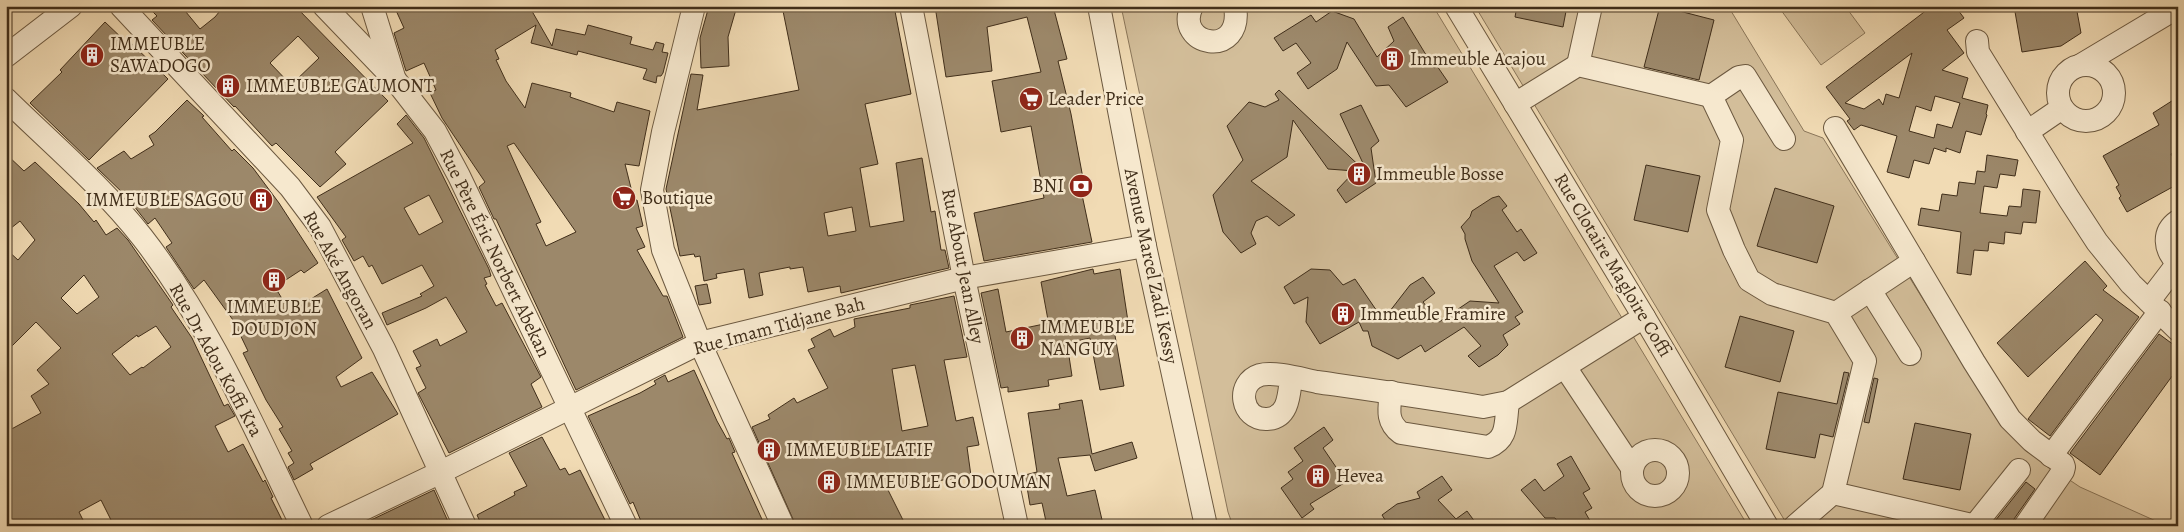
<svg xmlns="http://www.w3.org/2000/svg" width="2184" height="532" font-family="Alegreya,serif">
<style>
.green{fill:#d3be9a;stroke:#8a765a}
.building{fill:#9c886a;stroke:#402e1a;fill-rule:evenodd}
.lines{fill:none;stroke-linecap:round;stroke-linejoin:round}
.minor-casing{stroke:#6c5940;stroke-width:24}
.minor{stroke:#f6e8ce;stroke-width:22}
.labels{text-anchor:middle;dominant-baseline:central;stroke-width:5;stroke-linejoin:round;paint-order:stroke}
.poi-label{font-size:19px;fill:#402e1a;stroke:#f6e8ce;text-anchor:start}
.street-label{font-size:19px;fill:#402e1a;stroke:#f6e8ce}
</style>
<rect width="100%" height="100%" fill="#f1dbb4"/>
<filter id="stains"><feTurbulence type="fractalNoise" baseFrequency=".004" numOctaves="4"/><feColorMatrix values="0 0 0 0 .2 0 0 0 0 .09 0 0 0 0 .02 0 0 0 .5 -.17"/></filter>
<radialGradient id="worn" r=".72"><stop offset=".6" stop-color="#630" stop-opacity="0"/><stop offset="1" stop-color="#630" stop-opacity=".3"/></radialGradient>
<!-- green -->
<g class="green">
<polygon points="1121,6 1433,6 1748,526 1233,526 1228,512"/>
<polygon points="1475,6 1728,6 1804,131 1823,138 2001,425 2025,450 2080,487 2167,526 1788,526"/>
<polygon points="1778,6 1845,6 1865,33 1821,65"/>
</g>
<!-- building -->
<g class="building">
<path d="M147 6H181L200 29 215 17 224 6H295L388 101 335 152 346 164 320 187 276 143 272 146 235 106 234 107 152 20 157 16ZM298 36 319 58 291 85 270 63Z"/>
<path d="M394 6H529L552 46 556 29 585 35 588 25 632 37 630 44 653 50 656 42 664 44 662 52 668 53 663 73 661 76H657L656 83 643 79 647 69 578 51 577 55 531 43 536 25 495 50 499 59 496 60 506 81 525 108 532 83 571 93 570 97 614 112 617 102 650 111 639 166 625 164 634 200H637L643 226 636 228 645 247 637 250 663 296H667L683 337 576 390 496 219H494L479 187 485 182 442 118 430 93 436 90 424 63 406 71 394 33 404 28ZM514 143 576 232 546 246 536 224 541 222 507 146Z"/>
<polygon points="709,6 737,6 728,37 729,66 701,68 700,38"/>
<path d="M782 6H894L911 94 865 104 878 164 860 168 870 227 904 221 896 163 922 158 931 212 935 211 941 250H945L949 268 841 293 840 286 808 292 803 267 790 269V267L759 273 763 295 749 298 744 269 716 274 717 278 704 281 700 256 695 257 694 254 680 256 666 189 691 74 703 75 697 110 799 90ZM852 207 856 231 828 236 824 213Z"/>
<polygon points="935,6 1053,6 1067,59 1058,61 1071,114 1085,189 1081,190 1092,242 984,261 974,213 1044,198 1031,126 1001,132 992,81 1041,72 1027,17 987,27 992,71 946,77"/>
<polygon points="1517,6 1567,6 1563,27 1515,17"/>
<polygon points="1660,6 1714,20 1699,80 1644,67"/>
<path d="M1932 6H1955L1964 18 1947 30 1964 53 1942 70 1968 78 1962 98 1988 105 1986 114 1987 115 1981 135 1966 131 1960 153 1946 148V152L1934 148 1929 164 1914 160 1909 178 1887 172 1897 136 1861 125 1854 130 1847 121 1850 119 1826 87ZM1912 53 1899 98 1886 94 1883 105 1879 99 1864 109 1845 103ZM1935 96 1960 103 1952 128 1937 124 1934 138 1909 131 1916 106 1931 111Z"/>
<polygon points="2014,6 2076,6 2081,33 2061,46 2022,52"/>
<polygon points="1332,11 1354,19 1377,57 1394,41 1388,27 1403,17 1434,68 1437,66 1448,82 1406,107 1389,85 1376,86 1347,42 1337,69 1308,89 1297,73 1311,63 1296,43 1283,51 1274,38 1311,15 1316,22"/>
<polygon points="105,22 126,42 128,40 168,79 89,160 30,103 62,72 60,70"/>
<polygon points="1279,90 1368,174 1340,114 1361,105 1379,141 1371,148 1376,183 1346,203 1337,190 1355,171 1328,169 1293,120 1287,157 1251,181 1295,215 1279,226 1267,216 1256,221 1251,233 1256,244 1241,253 1223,232 1213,195 1243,160 1227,126 1249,102 1265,107 1279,100 1275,94"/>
<polygon points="2178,97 2178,150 2171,154 2178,166 2178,184 2127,212 2119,198 2121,196 2116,187 2119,185 2103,156 2159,125 2153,113"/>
<polygon points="187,100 204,116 202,117 232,151 234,149 253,168 279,203 318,263 304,273 301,270 275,287 290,312 327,289 362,358 336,377 341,387 372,372 398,414 310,464 313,469 294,480 288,467 294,463 288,453 292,451 279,429 283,427 266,400 243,353 248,351 233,320 204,280 194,289 166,247 172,243 155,218 148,224 127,197 97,168 124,151 131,159 154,145 149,136 155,132"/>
<path d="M406 115 424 138 489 269 491 276 484 278 487 284 485 285 496 306 502 303 541 377 531 384 542 407 449 453 418 393 426 388 416 368 421 366 413 351 437 339 440 346 467 332 446 297 426 308 387 325 382 313 422 296 420 294 434 286 422 265 382 284 372 265 369 267 363 256 354 261 342 240 346 237 317 197 413 143 397 124ZM429 195 443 222 419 235 404 208Z"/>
<path d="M6 154 24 171 35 162 79 204 94 222 96 220 106 235 117 228 128 240 173 305 171 307 192 338 224 406 228 404 235 416 215 426 228 452 243 444 263 482 265 480 273 497 271 498 285 526H114L101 500 79 512 86 526H10L6 518V432L41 413 31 396 49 384 37 370 61 348 36 322 6 352V249L18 260 35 240 20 221 6 232ZM84 275 99 297 77 314 61 298ZM156 326 171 347 143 368 142 367 130 375 112 354 137 335 138 337Z"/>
<polygon points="1987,155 2018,160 2015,176 2000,174 1997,188 1984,186 1980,213 2007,216 2009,206 2021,207 2023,189 2040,191 2036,223 2023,222 2021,234 2005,232 2004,244 1989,242 1988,251 1974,250 1971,275 1957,273 1961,232 1918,225 1921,208 1939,211 1942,194 1957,196 1959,182 1975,184 1977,171 1985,172"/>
<polygon points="1646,165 1700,176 1688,232 1634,220"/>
<polygon points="1775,188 1834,206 1817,263 1757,246"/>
<polygon points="1499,196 1507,206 1502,210 1517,232 1521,229 1537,253 1524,261 1517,252 1494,266 1523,312 1515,317 1520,324 1503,335 1508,345 1498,355 1479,367 1468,356 1481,346 1464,327 1425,352 1421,345 1398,359 1372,346 1368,331 1363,331 1359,322 1320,344 1306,322 1308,297 1294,304 1284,287 1311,269 1330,270 1343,285 1355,279 1383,320 1410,285 1423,277 1435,293 1423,302 1439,322 1470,301 1499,303 1472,261 1465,239 1465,234 1461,227 1470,217 1472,211 1492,198"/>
<polygon points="2085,261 2107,286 2103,290 2139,317 2050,436 2028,419 2103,320 2096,314 2028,377 1997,343"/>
<polygon points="1093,269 1094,274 1120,269 1129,328 1114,330 1124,386 1100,390 1090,338 1067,343 1072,376 1048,380 1049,386 1008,392 1008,387 1001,388 981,293 998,289 1006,332 1044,324 1043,321 1048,320 1041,282"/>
<polygon points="707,284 711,303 699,305 695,286"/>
<path d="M954 296 967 357 944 360 956 421 973 417 979 445 967 447 971 476 887 488 906 526H796L752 427 770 419 768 415 794 398 797 403 828 388 808 350 815 347 811 339 830 329 834 337 855 327 854 319 910 308V305ZM915 365 928 426 902 431 892 369Z"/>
<polygon points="1740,316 1794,331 1780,382 1725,367"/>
<polygon points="2159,334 2178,348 2178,368 2100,475 2070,453"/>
<polygon points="694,370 717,421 727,439 729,438 735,452 732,453 765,526 643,526 633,502 630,504 588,416 640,393 656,384 654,381 665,375 668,382"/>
<polygon points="1844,372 1849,373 1833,437 1820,434 1815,458 1766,449 1778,392 1837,404"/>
<polygon points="1874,378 1878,379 1869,423 1864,422"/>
<polygon points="1082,400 1092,454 1132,442 1137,458 1095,471 1090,455 1058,458 1067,496 1095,490 1103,524 1095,526 1047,526 1042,503 1030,505 1025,475 1037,472 1028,413 1060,409 1059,404"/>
<polygon points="1915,423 1971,434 1960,490 1903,479"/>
<polygon points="1324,427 1333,440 1323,448 1338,470 1340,468 1349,480 1310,504 1314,509 1302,518 1281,488 1293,479 1288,472 1303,461 1294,448"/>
<polygon points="542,437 560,470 565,468 569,475 580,470 608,526 551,526 549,521 538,526 482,526 477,515 515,495 514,492 527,486 509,453"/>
<polygon points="1571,456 1590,489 1583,493 1592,508 1585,512 1593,526 1561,526 1555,518 1545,518 1521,490 1535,479 1544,491 1564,476 1557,464"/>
<polygon points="1442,476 1452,490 1438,500 1456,519 1467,511 1478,526 1389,526 1382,515 1397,504 1420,498 1417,492"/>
<polygon points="2026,482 2035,489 2014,519 2012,526 2001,526 1995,521"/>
<polygon points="434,490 450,526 364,526 369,521"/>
</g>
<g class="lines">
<!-- minor casing -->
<g class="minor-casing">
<g id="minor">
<polyline points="121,6 290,187 320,227 384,349 465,526"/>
<polyline points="324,6 396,81 435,131 459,176 626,526"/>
<polyline points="372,6 394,77"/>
<polyline points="694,6 663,132 652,190 663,250 700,343 783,526"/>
<polyline points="911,6 964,278 1017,526"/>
<polyline points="1099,6 1145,246 1206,526"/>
<path d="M1192 6C1173 46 1244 60 1235 6"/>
<polyline points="1456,6 1644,317 1767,526"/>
<polyline points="1977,41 1978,52 2069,199 2097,242 2131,284 2178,330"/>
<polyline points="6,56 71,6"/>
<circle cx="2086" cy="93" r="28"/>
<polyline points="1578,65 1591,6"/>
<polyline points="2081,65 2178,7"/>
<polyline points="1711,96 1732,140 1718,210 1734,250 1749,280 1772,294 1836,313 1865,361 1833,493 1976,526"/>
<path d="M6 99C52 144 103 187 142 237 210 324 254 428 302 526"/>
<polyline points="1515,104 1578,65 1711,96 1739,77 1745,76 1784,139"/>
<polyline points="1835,128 1974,362 2010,419 2032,441 2063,464 2064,467 2063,471 2025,526"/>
<polyline points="2027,132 2062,108"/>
<path d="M2178 221C2162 232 2164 250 2178 263"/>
<polyline points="1870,290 1910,354"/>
<polyline points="2149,301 2178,263"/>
<polyline points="1836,313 1914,261"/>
<polyline points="1565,367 1632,468"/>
<path d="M1291 378C1289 394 1289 418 1267 419 1241 420 1235 383 1260 375 1274 371 1302 379 1317 382 1372 390 1428 398 1483 407L1508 402 1644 317"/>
<path d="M1391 392C1389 409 1386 422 1401 433L1488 447C1509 439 1505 422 1508 402"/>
<circle cx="1655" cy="473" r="23"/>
<polyline points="2051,456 2160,311"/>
<polyline points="1975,525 2019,470"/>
<polyline points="328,526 439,473 700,343 964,278 1145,246"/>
<polyline points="1795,526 1833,493"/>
</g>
</g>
<!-- minor -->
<use href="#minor" class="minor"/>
</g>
<!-- icons -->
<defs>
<g id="building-disc" transform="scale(1.25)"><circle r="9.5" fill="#8f2418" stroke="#f6e8ce"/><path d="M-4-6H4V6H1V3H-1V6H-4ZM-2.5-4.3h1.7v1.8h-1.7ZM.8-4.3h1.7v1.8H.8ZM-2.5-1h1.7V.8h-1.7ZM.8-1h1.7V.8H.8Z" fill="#fff"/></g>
<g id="supermarket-disc" transform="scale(1.25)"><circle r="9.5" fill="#8f2418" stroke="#f6e8ce"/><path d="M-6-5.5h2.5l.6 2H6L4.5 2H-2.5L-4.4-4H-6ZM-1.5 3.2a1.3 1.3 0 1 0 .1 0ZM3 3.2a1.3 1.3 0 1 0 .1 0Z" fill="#fff"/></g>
<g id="bank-disc" transform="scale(1.25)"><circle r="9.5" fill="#8f2418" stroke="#f6e8ce"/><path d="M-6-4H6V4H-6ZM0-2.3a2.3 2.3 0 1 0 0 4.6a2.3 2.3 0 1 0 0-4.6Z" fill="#fff"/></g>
</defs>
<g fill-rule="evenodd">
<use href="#building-disc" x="92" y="55"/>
<use href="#building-disc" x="1392" y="59"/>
<use href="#building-disc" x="228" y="86"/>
<use href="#supermarket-disc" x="1031" y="99"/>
<use href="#building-disc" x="1359" y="174"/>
<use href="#bank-disc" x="1081" y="186"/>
<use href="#supermarket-disc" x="624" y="198"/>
<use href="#building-disc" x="261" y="200"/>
<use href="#building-disc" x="274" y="280"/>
<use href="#building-disc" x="1343" y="314"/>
<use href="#building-disc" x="1022" y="338"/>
<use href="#building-disc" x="769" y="450"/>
<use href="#building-disc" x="1318" y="476"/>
<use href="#building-disc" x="829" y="482"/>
</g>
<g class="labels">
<!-- poi labels -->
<g class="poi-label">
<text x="110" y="44">IMMEUBLE<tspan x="110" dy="22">SAWADOGO</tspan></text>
<text x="1410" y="59">Immeuble Acajou</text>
<text x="246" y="86">IMMEUBLE GAUMONT</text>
<text x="1048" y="99">Leader Price</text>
<text x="1376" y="174">Immeuble Bosse</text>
<text x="1064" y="186" text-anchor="end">BNI</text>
<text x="642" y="198">Boutique</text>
<text x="244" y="200" text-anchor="end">IMMEUBLE SAGOU</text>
<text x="274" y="307" text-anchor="middle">IMMEUBLE<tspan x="274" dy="22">DOUDJON</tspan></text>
<text x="1360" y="314">Immeuble Framire</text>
<text x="1040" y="327">IMMEUBLE<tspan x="1040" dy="22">NANGUY</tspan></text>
<text x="786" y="450">IMMEUBLE LATIF</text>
<text x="1336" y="476">Hevea</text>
<text x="846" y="482">IMMEUBLE GODOUMAN</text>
</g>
<!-- street labels -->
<g class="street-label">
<text transform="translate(495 253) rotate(64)">Rue Père Éric Norbert Abekan</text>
<text transform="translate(1613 265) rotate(59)">Rue Clotaire Magloire Coffi</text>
<text transform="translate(963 266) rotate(79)">Rue About Jean Alley</text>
<text transform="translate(1151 266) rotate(78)">Avenue Marcel Zadi Kessy</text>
<text transform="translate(340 270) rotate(61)">Rue Aké Angoran</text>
<text transform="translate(779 326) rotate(-15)">Rue Imam Tidjane Bah</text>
<text transform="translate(216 360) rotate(61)">Rue Dr Adou Koffi Kra</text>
</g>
</g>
<!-- margin -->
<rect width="2184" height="532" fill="none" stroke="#f1dbb4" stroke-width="25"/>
<rect x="8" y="8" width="2169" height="517" fill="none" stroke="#402e1a" stroke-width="2.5"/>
<rect x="12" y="12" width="2159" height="507" fill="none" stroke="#402e1a"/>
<rect width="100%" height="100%" filter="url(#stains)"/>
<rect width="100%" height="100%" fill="url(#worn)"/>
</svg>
